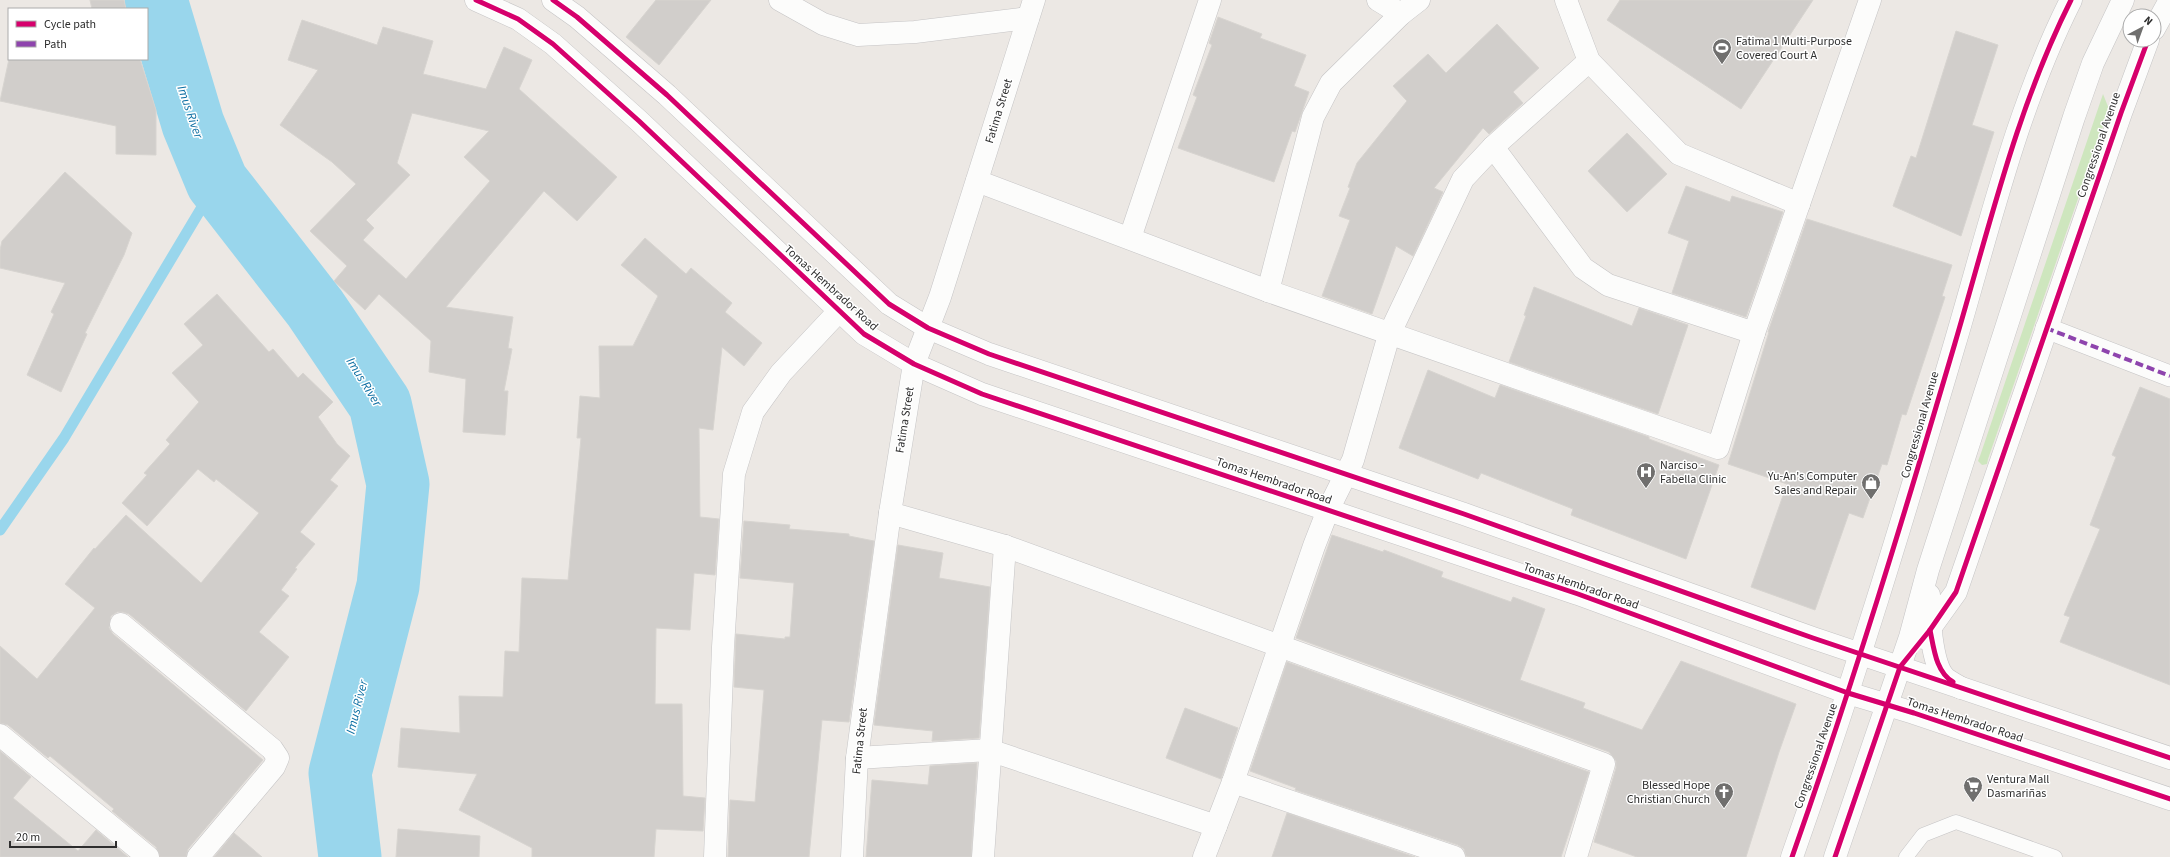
<svg xmlns="http://www.w3.org/2000/svg" width="2170" height="857" font-family="'Source Sans 3',sans-serif">
<style>
.green{fill:#cee6be}
.lines{fill:none;stroke-linecap:round;stroke-linejoin:round}
.stream{stroke:#99d6ec;stroke-width:11}
.river{stroke:#99d6ec;stroke-width:63}
.building{fill:#d1cecb;stroke:#d7d4d0;fill-rule:evenodd}
.service-casing{stroke:#c5c4c5;stroke-width:15}
.pedestrian-casing{stroke:#c5c4c5;stroke-width:22}
.minor-casing{stroke:#c5c4c5;stroke-width:23}
.tertiary-casing{stroke:#c5c4c5;stroke-width:23}
.secondary-casing{stroke:#c5c4c5;stroke-width:23}
.service{stroke:#fcfcfb;stroke-width:14}
.pedestrian{stroke:#fcfcfb;stroke-width:21}
.minor{stroke:#fcfcfb;stroke-width:22}
.tertiary{stroke:#fcfcfb;stroke-width:22}
.secondary{stroke:#fcfcfb;stroke-width:22}
.quiet{stroke:#8e44ad;stroke-width:4;stroke-dasharray:8 4;stroke-linecap:butt}
.cycleway-casing{stroke:#fff;stroke-width:8}
.cycleway{stroke:#d6006c;stroke-width:5}
.labels{text-anchor:middle;dominant-baseline:central;stroke-width:3;stroke-linejoin:round;paint-order:stroke}
.poi-label{font-size:12px;fill:#2e2e2e;stroke:#fff;text-anchor:start}
.street-label{font-size:12px;fill:#2e2e2e;stroke:#fff}
.water-label{font-size:13px;font-style:italic;fill:#0d6fa3;stroke:#fff}
</style>
<rect width="100%" height="100%" fill="#ece8e4"/>
<!-- green -->
<polygon class="green" points="2103,94 2109,109 1988,459 1987,464 1982,465 1978,461 1980,456"/>
<g class="lines">
<!-- stream -->
<polyline class="stream" points="0,530 64,438 217,182"/>
<!-- river -->
<polyline class="river" points="156,0 193,124 217,182 315,308 380,404 398,484 388,586 340,773 350,857"/>
</g>
<!-- building -->
<g class="building">
<polygon points="90,0 124,0 126,9 92,9"/>
<polygon points="656,0 711,0 659,65 626,37"/>
<polygon points="1620,0 1813,0 1741,109 1607,20"/>
<polygon points="1218,17 1262,34 1260,38 1306,55 1294,86 1309,92 1295,132 1292,131 1274,182 1178,148 1197,97 1193,95 1212,45 1209,43"/>
<path d="M302 20 377 45 383 27 433 41 423 74 486 89 504 47 532 60 519 89 617 177 577 221 544 191 446 307 513 317 508 348 512 349 504 391H508L505 435 463 432 466 379 429 372 431 341 379 294 365 310 334 281 347 266 310 231 356 184 332 162 280 125 318 70 288 60ZM412 113 489 131 464 157 490 181 406 279 363 240 374 228 366 220 410 175 397 163Z"/>
<polygon points="1497,24 1539,68 1513,92 1523,103 1489,134 1483,128 1434,188 1443,192 1413,256 1396,246 1372,314 1322,296 1350,220 1339,216 1350,188 1348,187 1357,163 1407,101 1393,86 1428,54 1446,73"/>
<polygon points="1956,31 1998,45 1972,125 1994,132 1961,236 1893,206 1911,156 1916,158"/>
<polygon points="9,59 140,59 156,110 156,155 116,154 116,126 0,101"/>
<polygon points="1627,133 1667,174 1627,212 1588,171"/>
<polygon points="65,172 132,233 124,255 85,333 87,334 61,392 27,375 54,314 51,312 65,283 0,268 0,250 2,241"/>
<polygon points="1686,186 1730,202 1732,196 1783,212 1746,317 1672,293 1689,241 1668,233"/>
<polygon points="1807,219 1952,265 1942,296 1945,297 1906,415 1902,414 1887,465 1882,464 1863,518 1849,513 1815,610 1751,587 1787,484 1728,464 1769,332 1768,332"/>
<polygon points="645,238 686,274 691,268 732,303 725,312 762,343 744,366 722,347 713,430 699,428 700,517 719,519 715,575 694,573 690,630 656,628 655,704 682,704 683,796 705,798 703,831 656,829 654,857 532,857 532,848 459,810 477,774 398,767 401,728 460,733 459,696 503,697 505,651 519,652 522,578 568,580 581,438 577,438 580,396 600,398 599,346 633,346 658,296 621,265"/>
<polygon points="1534,287 1632,326 1639,308 1688,325 1658,414 1509,362 1526,316 1524,315"/>
<polygon points="217,294 269,352 273,349 298,378 303,373 333,402 318,417 337,444 350,456 330,480 338,486 300,532 315,544 295,568 297,569 281,590 289,596 259,632 289,657 246,711 129,614 123,612 117,612 111,616 109,628 113,634 263,760 188,849 186,857 160,857 156,847 112,811 114,809 50,756 48,758 8,725 0,723 0,646 37,679 95,608 65,584 94,548 95,549 126,515 201,583 259,513 216,479 214,482 198,469 147,526 122,503 147,475 144,473 170,444 166,440 199,402 172,373 203,345 184,324"/>
<polygon points="1428,370 1495,398 1500,385 1649,437 1649,439 1719,465 1686,559 1571,515 1573,509 1481,473 1478,479 1399,448"/>
<polygon points="2140,387 2170,399 2170,685 2060,642 2070,617 2064,615 2100,529 2090,525 2116,457 2112,455"/>
<polygon points="744,521 790,525 789,529 849,534 849,536 874,541 849,722 822,720 809,857 728,857 730,800 755,802 764,690 734,687 736,634 785,639 785,637 790,637 794,583 740,578"/>
<polygon points="1332,535 1383,552 1384,550 1443,572 1441,577 1511,602 1513,597 1545,609 1520,680 1585,703 1583,708 1642,730 1681,661 1796,704 1779,752 1746,857 1637,857 1594,842 1616,768 1616,761 1609,752 1296,638"/>
<polygon points="898,545 943,553 939,578 990,587 979,738 932,741 933,731 874,725"/>
<polygon points="1287,662 1589,772 1561,857 1470,857 1466,856 1464,849 1458,845 1295,790 1296,788 1250,771"/>
<polygon points="1185,708 1238,728 1221,779 1166,758"/>
<polygon points="0,751 31,777 13,798 78,851 96,830 128,857 0,857"/>
<polygon points="977,763 971,857 866,857 872,780 928,785 930,766"/>
<polygon points="1287,813 1415,857 1272,857"/>
<polygon points="398,829 480,836 479,857 396,857"/>
<polygon points="234,833 262,857 214,857"/>
</g>
<g class="lines">
<!-- service casing -->
<g class="service-casing">
<polyline id="service" points="1906,857 1923,835 1956,822 2055,857"/>
</g>
<!-- pedestrian casing -->
<g class="pedestrian-casing">
<polyline id="pedestrian" points="2046,328 2170,376"/>
</g>
<!-- minor casing -->
<g class="minor-casing">
<g id="minor">
<polyline points="780,0 823,24 858,35 915,32 1028,18"/>
<polyline points="1378,0 1401,14"/>
<polyline points="1566,0 1589,61 1679,154 1799,204"/>
<polyline points="2154,29 2170,0"/>
<polyline points="1493,147 1583,268 1608,285 1754,333"/>
<polyline points="977,181 1268,291 1718,448 1754,333 1870,0"/>
<polyline points="1130,238 1210,0"/>
<polyline points="1268,291 1313,117 1331,83 1401,14 1419,0"/>
<polyline points="928,328 940,297 1034,0"/>
<polyline points="890,513 1005,546 1604,764 1576,857"/>
<polyline points="121,624 272,749 278,758 274,767 198,857"/>
<polyline points="1923,638 1956,592 2121,113 2148,40"/>
<polyline points="0,735 148,857"/>
<polyline points="857,758 989,750 1216,826"/>
<polyline points="1233,782 1454,857"/>
<polyline points="715,857 723,647 734,474 753,412 781,373 839,311"/>
<polyline points="983,857 1005,546"/>
<polyline points="1204,857 1233,782 1314,546 1328,510 1353,460 1389,335 1463,179 1493,147 1589,61"/>
</g>
</g>
<!-- tertiary casing -->
<g class="tertiary-casing">
<g id="tertiary">
<polyline points="476,0 518,19 553,44 639,121 864,334 914,364 982,394 1578,594 1848,693 1914,713 2170,799"/>
<polyline points="553,0 577,17 667,95 889,304 928,328 989,354 1464,514 1813,638 2170,758"/>
<polyline points="852,857 857,758 890,513 914,364 928,328"/>
</g>
</g>
<!-- secondary casing -->
<g class="secondary-casing">
<g id="secondary">
<path d="M1929 595C1929 614 1931 664 1945 678 1950 682 1956 685 1961 688"/>
<path d="M1792 857C1852 687 1904 516 1955 343 1989 228 2017 107 2071 0"/>
<polyline points="1835,857 1910,637 1928,570 2074,117 2093,63 2123,0"/>
</g>
</g>
<!-- service -->
<use href="#service" class="service"/>
<!-- pedestrian -->
<use href="#pedestrian" class="pedestrian"/>
<!-- minor -->
<use href="#minor" class="minor"/>
<!-- tertiary -->
<use href="#tertiary" class="tertiary"/>
<!-- secondary -->
<use href="#secondary" class="secondary"/>
<!-- quiet -->
<polyline class="quiet" points="2046,328 2170,376"/>
<!-- cycleway casing -->
<g class="cycleway-casing">
<g id="cycleway">
<polyline points="476,0 518,19 553,44 639,121 864,334 914,364 982,394 1578,594 1848,693 1914,713 2170,799"/>
<polyline points="553,0 577,17 667,95 889,304 928,328 989,354 1464,514 1813,638 2170,758"/>
<path d="M1930 630C1934 649 1936 672 1953 682"/>
<path d="M1792 857C1852 687 1904 516 1955 343 1989 228 2017 107 2071 0"/>
<polyline points="1835,857 1900,667 1930,630 1956,592 2121,113 2148,40"/>
</g>
</g>
<!-- cycleway -->
<use href="#cycleway" class="cycleway"/>
</g>
<!-- icons -->
<defs>
<g id="stadium-pin" transform="scale(1)"><path d="M0 17L-7.5 6A9.5 9.5 0 1 1 7.5 6Z" fill="#706f6e" stroke="#fff"/><path d="M0-5a6.5 5 0 1 0 0 10a6.5 5 0 1 0 0-10ZM-3.5-1.8h7v3.6h-7Z" fill="#fff"/></g>
<g id="hospital-pin" transform="scale(1)"><path d="M0 17L-7.5 6A9.5 9.5 0 1 1 7.5 6Z" fill="#706f6e" stroke="#fff"/><path d="M-5-5h3v3.5h4V-5h3V5h-3V1.5h-4V5h-3Z" fill="#fff"/></g>
<g id="shop-pin" transform="scale(1)"><path d="M0 17L-7.5 6A9.5 9.5 0 1 1 7.5 6Z" fill="#706f6e" stroke="#fff"/><path d="M-5-2.5h2.3a2.7 3.5 0 0 1 5.4 0H5L5.5 6h-11ZM-1.5-2.5h3a1.5 2.3 0 0 0-3 0Z" fill="#fff"/></g>
<g id="supermarket-pin" transform="scale(1)"><path d="M0 17L-7.5 6A9.5 9.5 0 1 1 7.5 6Z" fill="#706f6e" stroke="#fff"/><path d="M-6-5.5h2.5l.6 2H6L4.5 2H-2.5L-4.4-4H-6ZM-1.5 3.2a1.3 1.3 0 1 0 .1 0ZM3 3.2a1.3 1.3 0 1 0 .1 0Z" fill="#fff"/></g>
<g id="church-pin" transform="scale(1)"><path d="M0 17L-7.5 6A9.5 9.5 0 1 1 7.5 6Z" fill="#706f6e" stroke="#fff"/><path d="M-1.2-6h2.4v3.5h3.3v2.4h-3.3V6h-2.4V-.1h-3.3v-2.4h3.3Z" fill="#fff"/></g>
</defs>
<g fill-rule="evenodd">
<use href="#stadium-pin" x="1722" y="48"/>
<use href="#hospital-pin" x="1646" y="472"/>
<use href="#shop-pin" x="1871" y="483"/>
<use href="#supermarket-pin" x="1973" y="786"/>
<use href="#church-pin" x="1724" y="792"/>
</g>
<g class="labels">
<!-- poi labels -->
<g class="poi-label">
<text x="1736" y="41">Fatima 1 Multi-Purpose<tspan x="1736" dy="14">Covered Court A</tspan></text>
<text x="1660" y="465">Narciso -<tspan x="1660" dy="14">Fabella Clinic</tspan></text>
<text x="1857" y="476" text-anchor="end">Yu-An's Computer<tspan x="1857" dy="14">Sales and Repair</tspan></text>
<text x="1987" y="779">Ventura Mall<tspan x="1987" dy="14">Dasmariñas</tspan></text>
<text x="1710" y="785" text-anchor="end">Blessed Hope<tspan x="1710" dy="14">Christian Church</tspan></text>
</g>
<!-- street labels -->
<g class="street-label">
<text transform="translate(999 111) rotate(-73)">Fatima Street</text>
<text transform="translate(2099 145) rotate(-71)">Congressional Avenue</text>
<text transform="translate(831 288) rotate(42)">Tomas Hembrador Road</text>
<text transform="translate(905 420) rotate(-81)">Fatima Street</text>
<text transform="translate(1920 425) rotate(-74)">Congressional Avenue</text>
<text transform="translate(1274 481) rotate(19)">Tomas Hembrador Road</text>
<text transform="translate(1581 586) rotate(19)">Tomas Hembrador Road</text>
<text transform="translate(1965 720) rotate(18)">Tomas Hembrador Road</text>
<text transform="translate(860 741) rotate(-84)">Fatima Street</text>
<text transform="translate(1816 756) rotate(-71)">Congressional Avenue</text>
</g>
<!-- water labels -->
<g class="water-label">
<text transform="translate(190 112) rotate(71)">Imus River</text>
<text transform="translate(364 382) rotate(58)">Imus River</text>
<text transform="translate(357 707) rotate(-76)">Imus River</text>
</g>
</g>
<!-- legend -->
<rect x="8" y="8" width="140" height="52" fill="#ffffff" stroke="#ababab"/>
<rect x="16" y="21" width="20" height="6" fill="#d6006c" stroke="#ababab"/>
<text x="44" y="28" font-size="12" fill="#2e2e2e">Cycle path</text>
<rect x="16" y="41" width="20" height="6" fill="#8e44ad" stroke="#ababab"/>
<text x="44" y="48" font-size="12" fill="#2e2e2e">Path</text>
<!-- north arrow -->
<g transform="translate(2142 28) rotate(41)"><circle r="19" fill="#ffffff" stroke="#ababab"/>
<path d="M0-3L7 15L0 10L-7 15Z" fill="#706f6e"/>
<text y="-6" font-size="11" font-weight="bold" text-anchor="middle" fill="#2e2e2e">N</text>
</g>
<!-- scale -->
<path d="M10 841v6h106v-6" fill="none" stroke="#2e2e2e" stroke-width="2"/>
<text x="16" y="841" font-size="12" fill="#2e2e2e" stroke="#ffffff" stroke-width="3" paint-order="stroke">20 m</text>
</svg>
